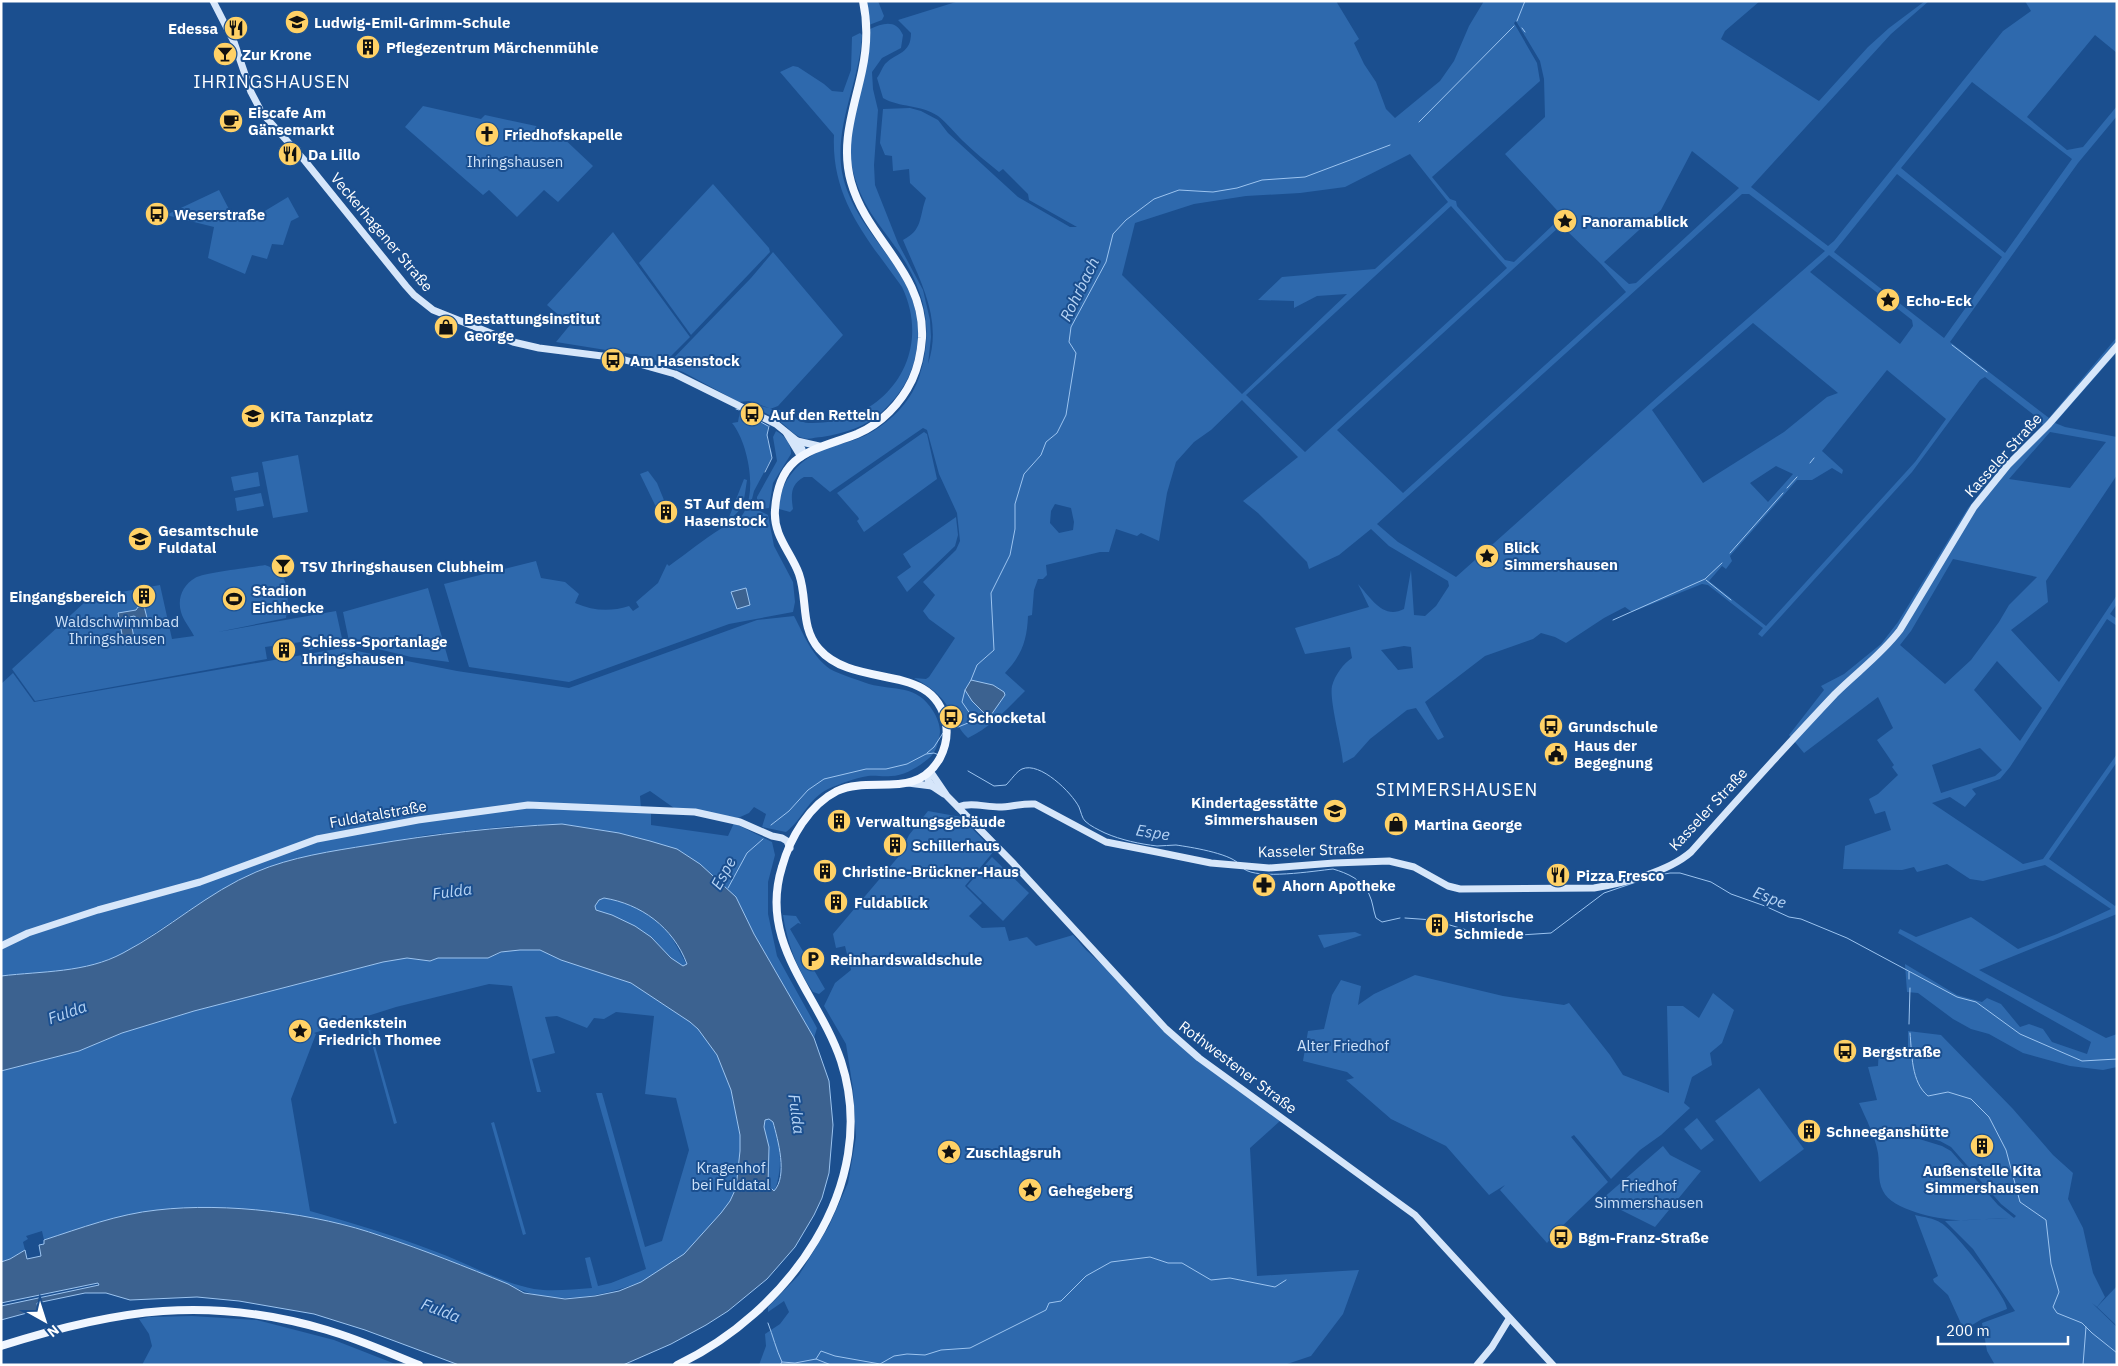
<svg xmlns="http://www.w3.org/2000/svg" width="2118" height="1366" font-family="'IBM Plex Sans',sans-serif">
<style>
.green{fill:#2e69ad;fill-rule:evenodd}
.water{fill:#3c6290;stroke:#9cc4f0;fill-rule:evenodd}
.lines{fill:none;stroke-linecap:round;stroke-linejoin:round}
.stream{stroke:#9cc4f0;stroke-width:1}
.secondary{stroke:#d6e6fa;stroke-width:7}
.primary{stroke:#f0f6ff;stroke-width:8}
.labels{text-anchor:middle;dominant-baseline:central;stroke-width:4;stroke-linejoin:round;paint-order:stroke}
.poi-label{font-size:15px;font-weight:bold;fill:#fff;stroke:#1b4f8f;text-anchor:start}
.park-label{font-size:15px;fill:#cfe3fa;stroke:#1b4f8f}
.street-label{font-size:15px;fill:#fff;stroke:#1b4f8f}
.water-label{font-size:16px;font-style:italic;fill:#b5d3f5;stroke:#1b4f8f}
.quarter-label{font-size:18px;letter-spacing:1px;fill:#fff;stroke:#1b4f8f}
</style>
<rect width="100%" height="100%" fill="#1b4f8f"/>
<!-- green -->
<g class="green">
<polygon points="867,1 878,1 884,16 882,20 869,25"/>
<path d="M959 1H1336L1359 39 1354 43 1364 64 1376 82 1386 109 1395 118 1440 81 1454 61 1469 26 1484 1H1760L1725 31 1721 39 1819 101 1868 47 1889 28 1925 1H1929L1891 34 1751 187 1828 246 1834 241 2003 31 2031 11 2025 1H2117V53L2095 35 2027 117 2067 150 2083 147 2117 106V116L2078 163 1950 342 2049 418 2117 337V352L2055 423 2065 427 2117 437V475L2046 581 2048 602 2011 630 2059 682 2117 595V604L2110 614 2117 619V626L2107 619 2010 767 2000 779 1972 789 1976 794 1965 807 1950 797 1932 803 2023 864 2043 859 2117 754V762L2049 859 2115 906 2117 904V914L1979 970 2106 1038 2117 1034V1067L2103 1070 2070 1066 2023 1053 1989 1034 1971 1029 1953 1019 1918 993 1907 992 1905 964 1957 995 1982 1002 1987 998 2001 1004 2020 1027 2029 1024 2043 1029 2052 1042 2087 1054 2091 1042 1898 933 1900 929 1916 937 1971 917 2018 949 2057 934 2111 909 2045 865 1983 881 1970 879 1947 864 1917 872 1914 867 1902 870 1843 869 1845 846 1891 830 1885 811 1875 814 1869 799 1878 794 1898 775 1892 767 1894 765 1877 740 1893 728 1878 697 1804 753 1789 735 1824 690 1821 686 1844 674 1881 644 1898 622 1968 508 2004 464 2043 425 2039 419 1985 377 1980 380 1912 472 1762 637 1758 634 1763 628 1708 585 1702 584 1632 612 1625 607 1604 618 1566 643 1555 637 1541 633 1533 639 1485 656 1425 702 1444 737 1438 740 1416 708 1407 710 1370 739 1354 757 1343 763C1342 746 1329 700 1332 686 1335 675 1343 664 1352 658L1350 647 1305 654 1295 628 1369 607 1358 584C1371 598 1383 620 1404 609L1411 570 1414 615 1425 616 1436 606 1449 586 1448 581 1389 546 1371 529 1339 555 1309 569 1307 562 1258 513 1243 501 1298 457 1242 400 1211 430 1194 442 1176 462 1167 493 1159 541 1141 533 1137 536 1116 529 1109 552H1100L1046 565 1047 575 1043 579H1038L1034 590 1032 615 1028 616C1027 640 1022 655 1005 673L1025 691C1008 708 990 728 968 738 959 730 957 722 951 712 942 695 930 687 914 678L926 679 929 677 955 638 929 619 923 611 935 595 923 582 956 550 960 541 957 513 939 474 927 430 923 428 830 492 812 477H804C790 485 791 495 793 509L790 512 779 509C779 480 801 458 827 448 842 443 856 441 870 433 893 420 913 399 920 374 934 329 925 291 899 252 878 222 861 206 852 167 845 136 857 108 864 78 868 62 869 46 870 29 883 23 896 19 903 35L901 48 882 58 872 72 873 89 878 110 874 165 875 185 898 243 923 290 930 320 931 337 928 364C943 319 920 281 903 240 923 230 919 217 926 198L910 183 909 169 893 171 892 156 885 155 880 143 883 109 910 108 921 111 938 120 948 133 1018 197 1070 227H1077L1029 200 1028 194 1003 169 999 172C987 162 974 152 963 141 955 133 947 123 938 116 920 104 900 108 883 98L877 78C880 74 882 68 885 64 897 52 911 54 911 33L898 20ZM1516 21 1540 61 1544 79 1545 117 1505 154 1565 219 1554 224 1514 262 1505 260 1457 206 1456 201 1450 199 1432 177 1540 81 1537 63 1514 23ZM1972 82 2072 159 2005 253 1901 168ZM1692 151 1739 188 1636 283 1629 284 1604 262 1661 210ZM1410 154 1448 202 1375 269 1282 277 1258 300 1294 301V308L1317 296 1347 294 1242 394 1122 275 1135 223 1194 204 1246 196 1300 193 1345 187ZM1897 174 2002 257 1944 338 1834 252ZM1742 194H1749L1825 251 1670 386 1456 577 1398 542 1377 524ZM1451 206 1507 268 1305 452 1246 395ZM1563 227 1601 264 1626 292 1403 493 1337 430 1558 228ZM1829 255 1912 320 1913 326 1900 344 1810 272ZM1753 323 1838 393 1827 397 1784 432 1703 483 1652 410ZM1887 370 1946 419 1915 462 1766 626 1709 581 1722 566 1726 569 1732 561 1730 556 1797 480H1812L1832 468 1842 474 1843 470 1822 451ZM2050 432 2106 442 2070 488 2009 479ZM1776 466 1793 474 1768 502 1750 483ZM1055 504 1071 508 1074 522 1073 530 1059 533 1050 523 1051 511ZM1953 559 2037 577 2009 605 1999 622 1971 660 1945 684 1900 645 1911 631ZM1404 646 1411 647 1413 668 1398 670 1381 650ZM1997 661 2042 708 2020 741 1974 690ZM1980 748 2002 770 1995 776 1941 793 1932 765Z"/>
<path d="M860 33 862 35C860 81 834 125 842 172 855 241 931 273 916 353 912 376 900 395 883 411 866 427 845 433 822 437 816 437 809 440 803 438 794 436 787 426 779 421 769 414 759 410 749 405L750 403 769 408 749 401 739 402 683 372 666 366 751 278 773 252 843 335 778 406 770 409C775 409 780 409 785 412 793 416 800 423 809 423 884 425 935 356 902 287 867 238 831 199 834 135L780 72 793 66 798 67 824 84 832 91 843 92 851 70 852 37Z"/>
<polygon points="423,106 481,119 485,115 536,126 539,131 559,134 593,166 558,202 544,190 517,217 489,190 483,195 405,127"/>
<polygon points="713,184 769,248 770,252 691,335 639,263"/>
<polygon points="219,190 231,213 253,218 288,197 299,217 291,221 283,245 272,244 267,259 252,255 245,274 208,258 214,227 166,215"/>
<polygon points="613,232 690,337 664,363 637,355 556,342 570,325 547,305"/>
<path d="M740 411 768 426 767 439 772 453 771 459 754 491 751 503 754 508 768 515 774 546 793 582 795 602 793 612 729 624 569 682 469 667 444 584 536 561 541 578 565 582 579 594 575 603C594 611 610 612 629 606L633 611 639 607 636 602 658 583 667 564 669 566C687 553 704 539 722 528 727 525 735 522 739 519 760 498 748 442 732 423L738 422Z"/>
<path d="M776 431C784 434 792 446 791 454L773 483 769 508 762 509 757 503V497L777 461 773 437Z"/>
<polygon points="924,432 927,434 937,479 864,532 857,521 859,519 858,517 837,493"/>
<polygon points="298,455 308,512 273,518 262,462"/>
<polygon points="648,471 657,483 666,505 657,509 640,474"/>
<polygon points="258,472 260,486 234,491 231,477"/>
<path d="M744 479 747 480C744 498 745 510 728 520Z"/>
<polygon points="261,493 264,506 237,511 235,498"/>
<polygon points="956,517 958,535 955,546 907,592 897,577 911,567 903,554"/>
<path d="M265 565C291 573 289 594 286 618L218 632 336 611 343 643 309 650 308 641 265 647 267 659 35 701 12 669 85 602 110 594 160 585 172 639 194 636C190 628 183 620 181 612 177 598 183 585 195 578 205 572 250 568 265 565Z"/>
<polygon points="428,588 449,662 411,657 374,648 350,646 343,612"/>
<path d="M794 616C804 635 812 656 830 669 841 675 858 680 869 684 895 691 917 684 933 711 937 717 940 725 940 732 939 742 936 753 928 759 918 767 904 776 891 776 883 777 875 775 868 776 854 778 840 784 828 789 808 799 802 820 786 832L762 827 766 814 754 807 749 813 738 818 674 808 650 791 640 796 641 808 651 814V825L728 836 734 823 772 842 775 855 768 882V914L777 956 817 1028 814 1038 754 934 736 897 650 841 619 833 562 824 511 826 427 835 294 859 255 872 205 900 123 954 90 966 69 970 1 976V684L13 673 34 702 342 648 457 671 569 688 757 620Z"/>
<polygon points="928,811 961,817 994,851 965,886 982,903 969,916 982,928 1005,927 1009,941 1027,937 1036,946 1073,935 1086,950 1117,978 1176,1038 1280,1121 1250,1148 1257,1276 1359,1270 1343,1314 1311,1356 1284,1365 759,1365 766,1346 765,1334 780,1324 789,1312 784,1301 768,1312 768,1307 799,1275 829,1226 848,1183 856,1137 853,1089 846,1044 824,1006 835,983 851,970 845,946 836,948 833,934 899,856 909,835"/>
<polygon points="992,857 1029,893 1003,921 967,886"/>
<path d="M604 898C633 902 652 914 671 936L773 1122C783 1156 783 1175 768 1207L641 1282C599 1298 549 1307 508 1284 466 1267 424 1250 381 1236 318 1214 223 1202 157 1210 118 1215 81 1228 44 1240L42 1231 26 1236 28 1239 23 1242 25 1250 10 1259 1 1262V1071L79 1051 122 1033 194 1011 383 962 407 958 430 961 438 958H488L503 952 589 902ZM489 984 512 986 537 1092H541L532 1059 555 1053 545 1017 557 1016 587 1028 594 1018 604 1019 616 1012 654 1016 645 1094 676 1098 689 1150 662 1241 645 1247 602 1093H596L646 1269 611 1283 598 1286 590 1257 585 1258 592 1288C573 1289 553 1292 534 1289 499 1282 467 1263 434 1251 393 1235 352 1223 310 1211L291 1099 316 1034 314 1033 396 1007Z"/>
<path d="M783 915 796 916 801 924 798 923 790 929 825 989 819 994 813 992C797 969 787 943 783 915Z"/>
<polygon points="1355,932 1362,935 1324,948 1318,935"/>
<polygon points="1415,975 1503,996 1564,1005 1569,1003 1610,1055 1623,1075 1669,1093 1667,1006 1683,1006 1699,1018 1713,993 1734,1010 1722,1043 1710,1053 1712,1065 1692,1077 1684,1103 1690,1108 1661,1135 1640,1150 1611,1179 1574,1135 1571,1137 1608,1182 1556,1232 1547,1243 1500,1190 1505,1185 1489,1195 1446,1146 1391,1119 1346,1080 1354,1078 1347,1072 1303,1061 1308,1031 1324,1029 1332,995 1341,980 1361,986 1358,1005 1374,994"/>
<polygon points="365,1018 367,1018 397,1123 394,1124"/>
<path d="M1908 1031 1941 1035 2013 1109 2053 1155 2073 1173 2068 1199 2083 1228 2093 1273 2105 1297 2097 1307 2092 1303 2117 1327V1365H1995L1987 1351 1982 1323 2015 1311 1973 1249 1945 1221 2010 1218C1992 1218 1974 1221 1956 1220 1937 1219 1892 1210 1883 1191 1877 1180 1880 1166 1878 1153 1875 1136 1866 1119 1859 1103L1877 1100 1868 1067 1878 1066 1879 1047 1908 1051ZM1916 1134 1940 1141 1951 1147 2001 1204 2016 1216 2014 1218 1998 1205 1951 1151 1942 1146 1916 1138Z"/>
<polygon points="1759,1088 1804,1149 1760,1182 1715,1121"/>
<polygon points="1697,1118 1714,1140 1701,1150 1684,1129"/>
<polygon points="494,1122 526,1234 523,1235 491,1123"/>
<polygon points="1663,1146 1670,1155 1701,1171 1655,1227 1601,1200"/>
<path d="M1915 1215C1923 1217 1934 1218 1941 1223 1953 1229 2007 1297 2007 1309L1982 1319 1964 1330 1948 1295 1934 1282 1933 1279 1938 1276Z"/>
<polygon points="2117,1286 2117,1326 2097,1307"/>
<polygon points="192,1316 257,1320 334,1340 398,1365 142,1365 152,1346 149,1334 139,1319 149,1317"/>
</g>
<!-- water -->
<g class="water">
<polygon points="746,588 750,605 737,609 731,592"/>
<polygon points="144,606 148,622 141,624 140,620 134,616 130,617 135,643 124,645 118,613 136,610 138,607"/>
<polygon points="971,680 993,685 1004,692 1005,695 989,718 972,701 965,690"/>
<path d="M562 824 619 833 650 841 677 849 700 864 736 897 754 934 814 1038 829 1081 833 1125 829 1173 822 1198 814 1215 795 1247 767 1279 728 1311 706 1325 671 1344 623 1365H459L365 1330 314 1314 239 1301 197 1297 130 1300 106 1293H85L37 1303 38 1310 1 1320V1306L99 1285 98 1283 1 1303V1262L10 1259 25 1250 27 1259 41 1256 39 1245 44 1244V1240C81 1228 118 1214 157 1210 226 1202 316 1213 381 1236 424 1250 466 1267 508 1284L524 1293 565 1299 595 1296 619 1291 641 1282 684 1254 721 1213 730 1201 736 1188 740 1151V1135L731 1090 717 1055 698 1029 690 1022 631 983 561 960 540 950H520L501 952 488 958H438L430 961 407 958 383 962 194 1011 122 1033 79 1051 1 1071V976C42 971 86 973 123 953 169 929 208 892 256 872 291 857 332 851 370 845 434 834 497 827 562 824ZM604 898C641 904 673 927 687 964L683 966 671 958 651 937 635 926 612 915 596 910 595 906 599 900ZM769 1119 773 1122C778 1140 788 1176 774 1191L768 1185 769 1147 764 1127 765 1120Z"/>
</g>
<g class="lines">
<!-- stream -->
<g class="stream">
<polyline points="1517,21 1525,1"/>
<polyline points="1522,28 1525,32"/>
<polyline points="1419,122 1514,26"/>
<polyline points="1952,345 1987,372"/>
<polyline points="736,409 739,410"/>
<polyline points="741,411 768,426"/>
<polyline points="1810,463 1814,458"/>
<polyline points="765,472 772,458 767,435 769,426"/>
<polyline points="1787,488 1797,477"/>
<polyline points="1730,553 1783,493"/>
<polyline points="1706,580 1731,600"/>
<polyline points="1613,620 1705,579 1722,563"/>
<polyline points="971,680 977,665 994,650 991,593 1010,555 1015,529 1015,504 1024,474 1041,455 1046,442 1057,433 1066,415 1076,353 1069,342 1071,327 1106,262 1113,234 1126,220 1154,199 1179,190 1213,192 1237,188 1262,180 1305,177 1390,145"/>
<polyline points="958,727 968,723 973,718 962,702 965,690"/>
<polyline points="927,753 934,747 943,733"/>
<path d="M968 771 994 786 1006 785C1011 780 1017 771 1022 769 1040 761 1072 793 1079 807 1081 812 1082 818 1085 821 1090 826 1099 830 1105 833 1121 840 1140 844 1157 846 1163 846 1170 845 1176 845 1190 847 1228 853 1238 863"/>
<polyline points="771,825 789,811 808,790 824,779 866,769 886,769 907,764 926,754 934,753 939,755"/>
<path d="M1244 869C1258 880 1314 871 1333 869 1347 873 1363 880 1369 894 1373 902 1373 910 1376 918L1382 922 1400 918"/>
<polyline points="728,888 747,853 763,839"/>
<polyline points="1405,918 1433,920 1490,937 1551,933 1604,893 1654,876 1670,873 1680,873 1711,882 1731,894 1765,906 1789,917 1801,919 1847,938 1957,997 1976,1002 2020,1034 2082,1061 2117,1059"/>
<polyline points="1909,979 1909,972"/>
<polyline points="1909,1024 1910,988"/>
<path d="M1910 1033C1912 1054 1911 1082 1928 1096L1948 1092 1971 1099 1989 1117 2006 1150 2020 1202 2046 1220 2051 1264 2059 1292 2053 1307 2057 1313 2082 1323 2092 1333 2117 1353"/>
<path d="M768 1323C773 1336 776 1349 782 1362L780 1365"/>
<polyline points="816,1359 821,1351 835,1356 880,1364 894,1356 907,1354 925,1355 941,1350 970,1348 1046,1310 1049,1303 1061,1301 1086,1276 1111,1262 1150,1257 1168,1263 1182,1263 1211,1280 1230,1278 1275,1287 1286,1280"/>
<polyline points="782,1362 795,1363 816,1359 831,1365"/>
<polyline points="2083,1365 2086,1327"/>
</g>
<!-- secondary -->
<g class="secondary">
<polyline points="213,1 234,42 251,92 262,113 305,161 406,286 414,295 433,310 513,342 539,348 618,358 675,374 776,424 797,441 802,449 803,455"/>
<polyline points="787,434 801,457"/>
<polyline points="797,441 819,446"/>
<polyline points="930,771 947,796 1014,864 1166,1029 1199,1058 1415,1215 1553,1365"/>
<polyline points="930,771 928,780 932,786 944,794"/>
<polyline points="908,783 932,786"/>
<path d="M958 807C971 802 985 807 999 807 1011 807 1022 803 1035 804L1106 842 1157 852 1211 863 1269 868 1334 863 1389 861 1414 867 1448 886 1460 889 1594 888C1624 883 1668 872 1691 852 1738 799 1786 746 1835 694 1857 672 1881 655 1900 630L1974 507 2008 465 2049 424 2117 346"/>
<polyline points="1,946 28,933 98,910 200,882 317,839 418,820 528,805 695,812 740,822 772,836 782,838 787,841 790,848"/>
<polyline points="1477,1365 1492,1347 1509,1319"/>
</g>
<!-- primary -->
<g class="primary">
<path d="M1 1346C117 1309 208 1295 327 1330 358 1339 389 1353 419 1365"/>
<path d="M677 1365C786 1314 882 1186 841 1061 818 993 758 944 782 867 790 838 809 805 837 791 871 775 916 801 940 758 945 748 948 736 946 724 935 660 856 691 819 649 800 627 808 600 799 574 791 552 773 536 775 510 779 452 813 451 857 434 881 424 901 403 912 380 918 367 921 352 922 338 925 272 867 240 851 182 840 143 854 109 862 71 867 48 868 24 863 1"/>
</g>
</g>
<!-- icons -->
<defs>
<g id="school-disc" transform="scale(1.25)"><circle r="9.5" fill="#ffd166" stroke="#1b4f8f"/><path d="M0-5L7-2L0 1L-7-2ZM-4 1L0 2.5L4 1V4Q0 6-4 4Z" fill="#111"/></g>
<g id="restaurant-disc" transform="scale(1.25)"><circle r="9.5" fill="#ffd166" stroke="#1b4f8f"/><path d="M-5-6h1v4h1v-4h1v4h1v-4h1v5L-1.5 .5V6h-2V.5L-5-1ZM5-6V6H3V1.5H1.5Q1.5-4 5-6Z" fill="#111"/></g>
<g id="building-disc" transform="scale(1.25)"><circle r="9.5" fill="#ffd166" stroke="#1b4f8f"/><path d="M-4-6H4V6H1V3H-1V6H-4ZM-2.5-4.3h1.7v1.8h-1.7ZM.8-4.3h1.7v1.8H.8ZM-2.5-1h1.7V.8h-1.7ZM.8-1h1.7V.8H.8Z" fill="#111"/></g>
<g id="bar-disc" transform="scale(1.25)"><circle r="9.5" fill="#ffd166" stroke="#1b4f8f"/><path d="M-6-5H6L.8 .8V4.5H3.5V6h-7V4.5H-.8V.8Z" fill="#111"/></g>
<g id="cafe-disc" transform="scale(1.25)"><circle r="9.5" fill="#ffd166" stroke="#1b4f8f"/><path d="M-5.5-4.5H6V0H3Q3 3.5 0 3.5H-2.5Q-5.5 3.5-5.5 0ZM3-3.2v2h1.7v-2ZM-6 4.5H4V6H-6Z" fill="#111"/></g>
<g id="church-disc" transform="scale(1.25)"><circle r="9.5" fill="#ffd166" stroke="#1b4f8f"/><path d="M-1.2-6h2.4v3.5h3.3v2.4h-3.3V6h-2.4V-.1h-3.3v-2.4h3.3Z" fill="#111"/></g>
<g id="bus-disc" transform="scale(1.25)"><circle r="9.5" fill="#ffd166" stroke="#1b4f8f"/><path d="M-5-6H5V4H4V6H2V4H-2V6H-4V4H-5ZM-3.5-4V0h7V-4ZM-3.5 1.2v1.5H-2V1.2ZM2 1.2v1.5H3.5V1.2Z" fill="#111"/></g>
<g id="sight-disc" transform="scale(1.25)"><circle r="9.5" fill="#ffd166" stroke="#1b4f8f"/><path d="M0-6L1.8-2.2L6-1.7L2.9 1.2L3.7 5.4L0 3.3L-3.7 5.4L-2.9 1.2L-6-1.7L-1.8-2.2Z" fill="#111"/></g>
<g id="shop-disc" transform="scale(1.25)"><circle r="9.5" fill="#ffd166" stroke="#1b4f8f"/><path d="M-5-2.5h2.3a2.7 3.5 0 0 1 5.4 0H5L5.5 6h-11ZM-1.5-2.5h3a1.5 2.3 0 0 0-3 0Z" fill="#111"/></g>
<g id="stadium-disc" transform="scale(1.25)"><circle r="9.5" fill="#ffd166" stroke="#1b4f8f"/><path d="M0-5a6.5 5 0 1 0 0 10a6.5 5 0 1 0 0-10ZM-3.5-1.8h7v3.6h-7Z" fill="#111"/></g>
<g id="civic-disc" transform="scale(1.25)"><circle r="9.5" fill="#ffd166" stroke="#1b4f8f"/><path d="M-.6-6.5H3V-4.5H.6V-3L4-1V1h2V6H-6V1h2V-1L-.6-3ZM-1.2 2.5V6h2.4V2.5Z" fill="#111"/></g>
<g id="pharmacy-disc" transform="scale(1.25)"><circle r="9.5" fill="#ffd166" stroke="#1b4f8f"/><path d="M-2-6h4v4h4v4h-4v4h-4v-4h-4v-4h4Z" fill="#111"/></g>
<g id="parking-disc" transform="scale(1.25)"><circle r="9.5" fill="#ffd166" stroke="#1b4f8f"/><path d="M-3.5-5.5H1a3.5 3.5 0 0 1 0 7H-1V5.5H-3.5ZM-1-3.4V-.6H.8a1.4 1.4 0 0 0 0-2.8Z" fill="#111"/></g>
</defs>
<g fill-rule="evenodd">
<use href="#school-disc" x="297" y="22"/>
<use href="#restaurant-disc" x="236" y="28"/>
<use href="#building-disc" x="368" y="47"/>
<use href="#bar-disc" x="225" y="54"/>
<use href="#cafe-disc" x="231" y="121"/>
<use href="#church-disc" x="487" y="134"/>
<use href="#restaurant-disc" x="290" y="154"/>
<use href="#bus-disc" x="157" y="214"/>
<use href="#sight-disc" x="1565" y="221"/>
<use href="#sight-disc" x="1888" y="300"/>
<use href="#shop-disc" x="446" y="327"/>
<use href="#bus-disc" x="613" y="360"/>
<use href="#bus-disc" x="752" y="414"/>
<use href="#school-disc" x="253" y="416"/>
<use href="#building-disc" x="666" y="512"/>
<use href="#school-disc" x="140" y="539"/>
<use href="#sight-disc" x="1487" y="556"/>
<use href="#bar-disc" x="283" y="566"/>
<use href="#building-disc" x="144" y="596"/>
<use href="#stadium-disc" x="234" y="599"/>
<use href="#building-disc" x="284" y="650"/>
<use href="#bus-disc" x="951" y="717"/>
<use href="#bus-disc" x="1551" y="726"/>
<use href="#civic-disc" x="1556" y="754"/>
<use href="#school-disc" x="1335" y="811"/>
<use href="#building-disc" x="839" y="821"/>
<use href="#shop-disc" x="1396" y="824"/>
<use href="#building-disc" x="895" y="845"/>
<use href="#building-disc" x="825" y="871"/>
<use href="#restaurant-disc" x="1558" y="875"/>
<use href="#pharmacy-disc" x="1264" y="885"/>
<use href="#building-disc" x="836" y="902"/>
<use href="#building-disc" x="1437" y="925"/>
<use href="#parking-disc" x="813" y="959"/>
<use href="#sight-disc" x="300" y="1031"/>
<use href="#bus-disc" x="1845" y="1051"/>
<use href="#building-disc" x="1809" y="1131"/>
<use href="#building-disc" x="1982" y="1146"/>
<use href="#sight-disc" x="949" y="1152"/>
<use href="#sight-disc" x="1030" y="1190"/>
<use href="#bus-disc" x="1561" y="1237"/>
</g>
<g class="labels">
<!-- poi labels -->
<g class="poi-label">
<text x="314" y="22">Ludwig-Emil-Grimm-Schule</text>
<text x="218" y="28" text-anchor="end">Edessa</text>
<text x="386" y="47">Pflegezentrum Märchenmühle</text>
<text x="242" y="54">Zur Krone</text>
<text x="248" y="112">Eiscafe Am<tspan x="248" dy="17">Gänsemarkt</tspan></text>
<text x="504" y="134">Friedhofskapelle</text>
<text x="308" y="154">Da Lillo</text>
<text x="174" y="214">Weserstraße</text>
<text x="1582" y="221">Panoramablick</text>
<text x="1906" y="300">Echo-Eck</text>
<text x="464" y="318">Bestattungsinstitut<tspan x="464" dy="17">George</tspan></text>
<text x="630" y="360">Am Hasenstock</text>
<text x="770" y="414">Auf den Retteln</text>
<text x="270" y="416">KiTa Tanzplatz</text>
<text x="684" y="503">ST Auf dem<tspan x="684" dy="17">Hasenstock</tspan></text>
<text x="158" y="530">Gesamtschule<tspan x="158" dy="17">Fuldatal</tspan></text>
<text x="1504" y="547">Blick<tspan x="1504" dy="17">Simmershausen</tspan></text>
<text x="300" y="566">TSV Ihringshausen Clubheim</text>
<text x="252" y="590">Stadion<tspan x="252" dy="17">Eichhecke</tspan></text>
<text x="126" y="596" text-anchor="end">Eingangsbereich</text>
<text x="302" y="641">Schiess-Sportanlage<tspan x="302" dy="17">Ihringshausen</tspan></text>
<text x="968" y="717">Schocketal</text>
<text x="1568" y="726">Grundschule</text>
<text x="1574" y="745">Haus der<tspan x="1574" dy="17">Begegnung</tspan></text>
<text x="1318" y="802" text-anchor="end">Kindertagesstätte<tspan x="1318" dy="17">Simmershausen</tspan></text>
<text x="856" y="821">Verwaltungsgebäude</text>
<text x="1414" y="824">Martina George</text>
<text x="912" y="845">Schillerhaus</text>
<text x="842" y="871">Christine-Brückner-Haus</text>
<text x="1576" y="875">Pizza Fresco</text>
<text x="1282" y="885">Ahorn Apotheke</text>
<text x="854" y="902">Fuldablick</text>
<text x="1454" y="916">Historische<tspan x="1454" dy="17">Schmiede</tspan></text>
<text x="830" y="959">Reinhardswaldschule</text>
<text x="318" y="1022">Gedenkstein<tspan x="318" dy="17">Friedrich Thomee</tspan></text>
<text x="1862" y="1051">Bergstraße</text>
<text x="1826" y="1131">Schneeganshütte</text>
<text x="966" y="1152">Zuschlagsruh</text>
<text x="1982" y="1170" text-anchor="middle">Außenstelle Kita<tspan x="1982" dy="17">Simmershausen</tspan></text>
<text x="1048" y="1190">Gehegeberg</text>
<text x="1578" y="1237">Bgm-Franz-Straße</text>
</g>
<!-- park labels -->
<g class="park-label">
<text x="515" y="161">Ihringshausen</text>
<text x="117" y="621">Waldschwimmbad<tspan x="117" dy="17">Ihringshausen</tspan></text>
<text x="1343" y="1045">Alter Friedhof</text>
<text x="731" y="1167">Kragenhof<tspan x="731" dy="17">bei Fuldatal</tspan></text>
<text x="1649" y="1185">Friedhof<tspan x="1649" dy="17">Simmershausen</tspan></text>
</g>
<!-- street labels -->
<g class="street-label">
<text transform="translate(382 232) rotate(50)">Veckerhagener Straße</text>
<text transform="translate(2003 455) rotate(-48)">Kasseler Straße</text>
<text transform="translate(1708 809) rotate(-47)">Kasseler Straße</text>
<text transform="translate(378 814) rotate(-10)">Fuldatalstraße</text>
<text transform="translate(1311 850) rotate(-2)">Kasseler Straße</text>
<text transform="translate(1238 1067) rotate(37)">Rothwestener Straße</text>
</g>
<!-- water labels -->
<g class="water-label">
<text transform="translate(1079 289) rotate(-64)">Rohrbach</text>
<text transform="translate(1153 832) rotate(9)">Espe</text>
<text transform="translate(723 873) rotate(-61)">Espe</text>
<text transform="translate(452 891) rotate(-8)">Fulda</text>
<text transform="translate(1770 897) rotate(21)">Espe</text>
<text transform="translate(67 1012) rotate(-20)">Fulda</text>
<text transform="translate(797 1114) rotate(82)">Fulda</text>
<text transform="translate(441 1310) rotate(21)">Fulda</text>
</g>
<!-- quarter labels -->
<g class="quarter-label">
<text x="272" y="81">IHRINGSHAUSEN</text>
<text x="1457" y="789">SIMMERSHAUSEN</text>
</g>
</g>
<!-- border -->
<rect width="2118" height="1366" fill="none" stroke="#ffffff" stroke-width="5"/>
<!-- north arrow -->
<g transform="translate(45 1321) rotate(141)" stroke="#1b4f8f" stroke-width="4" paint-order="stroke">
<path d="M0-4L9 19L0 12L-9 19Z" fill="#ffffff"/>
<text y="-8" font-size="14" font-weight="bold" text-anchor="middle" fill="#ffffff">N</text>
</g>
<!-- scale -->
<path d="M1938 1336v8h130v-8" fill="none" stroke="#ffffff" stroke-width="2.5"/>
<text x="1946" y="1336" font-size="15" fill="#ffffff" stroke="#1b4f8f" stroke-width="4" paint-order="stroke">200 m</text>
</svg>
